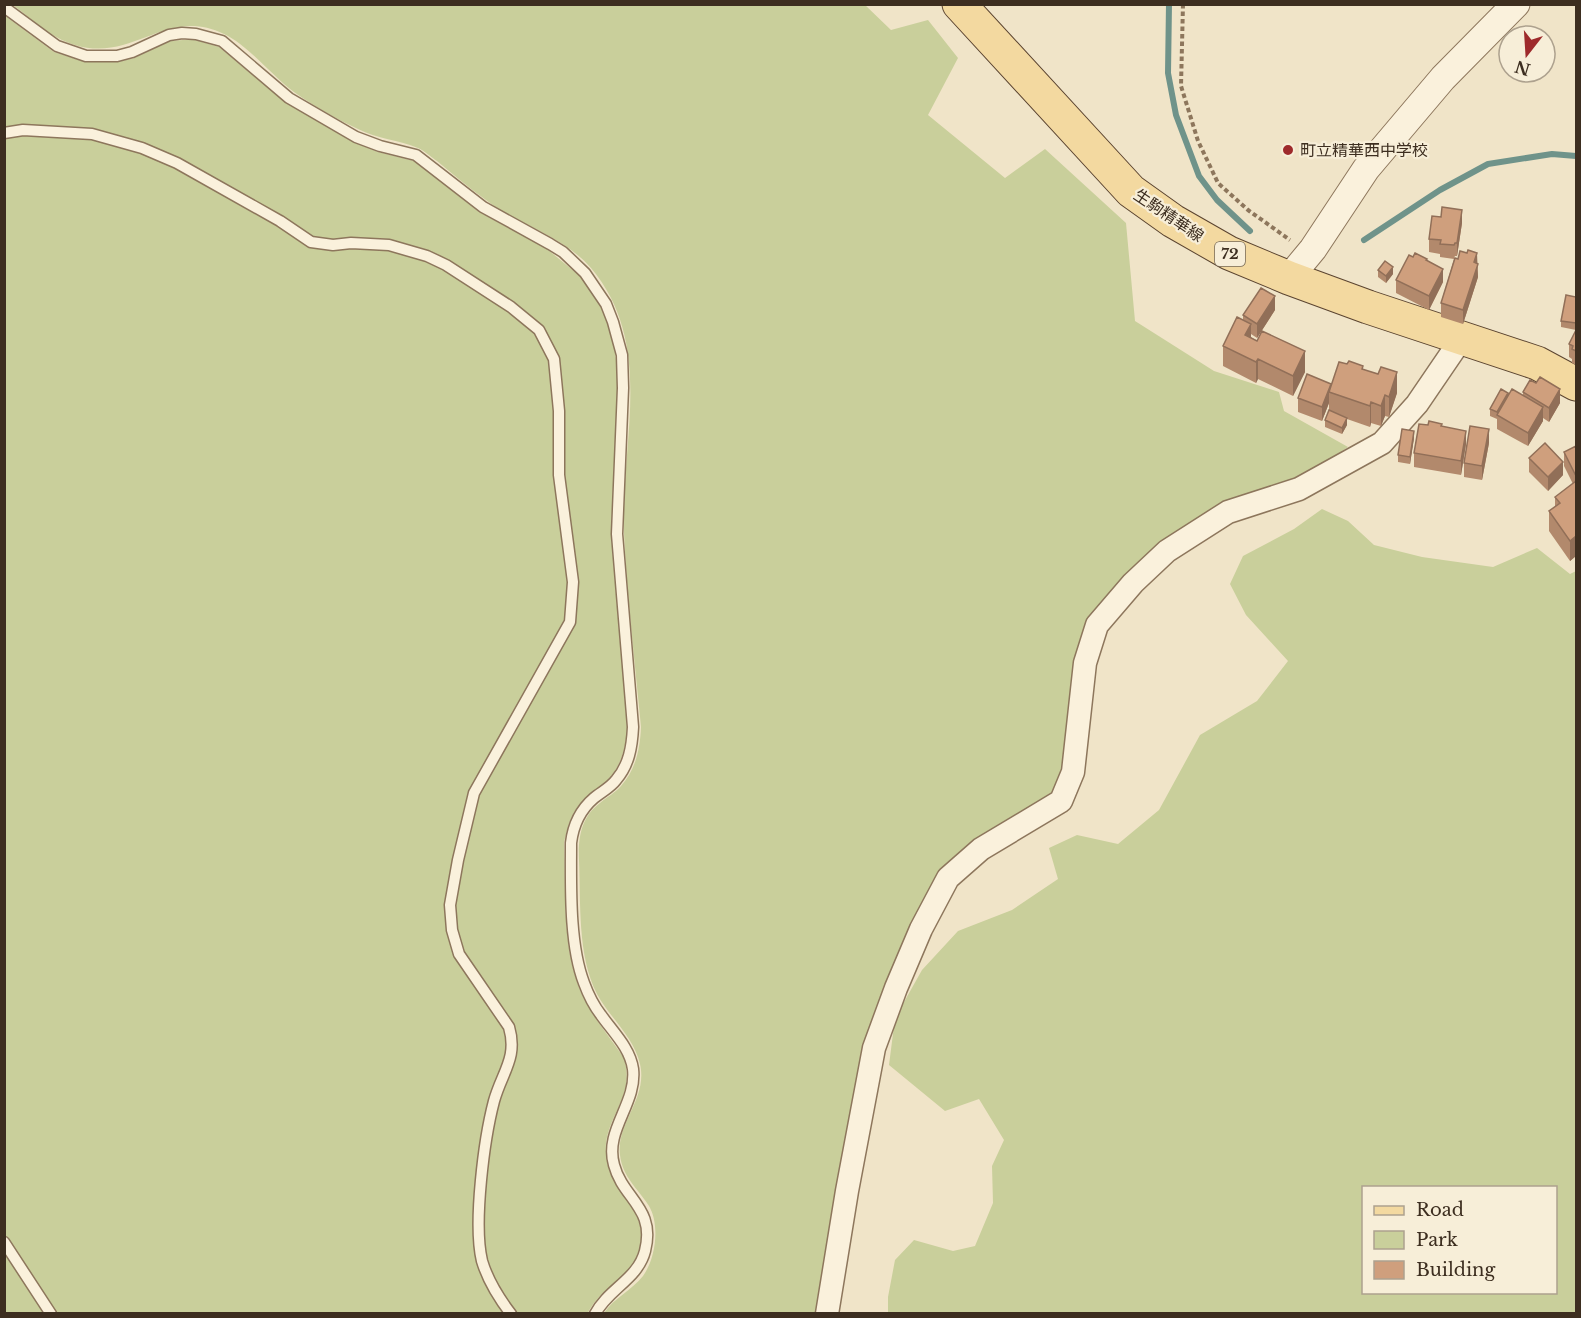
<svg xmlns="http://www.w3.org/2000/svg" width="1581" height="1318" viewBox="0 0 1581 1318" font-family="'Libre Baskerville','Noto Sans JP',serif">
  <rect width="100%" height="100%" fill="#f0e4c8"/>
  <path fill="#c9cf9b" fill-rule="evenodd" d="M864,4L891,30L928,20L958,58L928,115L1005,178L1045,149L1126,223L1135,321L1214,371L1279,392L1284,411L1348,447L1296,482L1225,505L1090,621L1066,771L1055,796L976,842L915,926L820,1313H604C614,1298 632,1290 643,1276C656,1258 660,1225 649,1206C638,1189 622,1176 620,1155C616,1123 648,1099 640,1064C634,1037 610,1018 597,994C577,954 581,904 579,860C578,838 581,817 600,803C607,797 615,793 621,786C636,769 640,749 641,727C635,662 627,598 624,533C620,443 656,345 591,268C562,235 520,226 486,200C469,188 453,174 437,161C431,157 425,151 418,148C399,140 377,139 358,129C336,119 314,106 294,92C272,76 248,45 224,34C166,6 134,63 75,45C51,38 32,19 13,5Z
    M4,15L54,52L85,62H118L134,58L170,41L183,40H195L219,47L286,103L353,142L378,152L414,161L479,212L547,249L581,277L601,307L608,324L613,340L618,372L611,534L627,727C626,750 620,771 601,786C594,791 586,796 580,804C570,815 567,829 564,843C566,894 561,954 585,1001C596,1021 611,1039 624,1058C636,1099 603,1117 606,1154C608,1193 651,1207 639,1250C632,1278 600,1287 588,1313H5Z
    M1322,509L1348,521L1374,545L1422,557L1493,567L1537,548L1570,574L1576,571V1313L888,1314V1297L895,1260L914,1240L953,1251L975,1246L993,1203L992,1166L1004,1140L979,1099L945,1111L889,1065L895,1018L922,970L958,931L1012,910L1058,879L1049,848L1077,835L1118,844L1159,810L1200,735L1257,701L1288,661L1246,615L1230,584L1243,556L1294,529ZM1364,1188H1556V1292H1364Z"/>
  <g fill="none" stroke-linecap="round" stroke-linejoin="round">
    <path stroke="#6f938a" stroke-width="6" d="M1169,4L1168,73L1176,115L1199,176L1217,200L1250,231
      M1364,240L1440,190L1488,164L1552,154L1576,156"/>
    <g stroke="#8d765c" stroke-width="13">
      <path id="service" d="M4,7L57,46L86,56H117L132,52L169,35L182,33L196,34L222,41L289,98L356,137L380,146L416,155L483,207L550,244L563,252L585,273L606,304L613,322L622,355L623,388L617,534L633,727C632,747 629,765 616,780C610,788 601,792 594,798C580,810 573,826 571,843C571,885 569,944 584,983C588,994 594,1006 601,1015C613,1032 630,1048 633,1069C637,1104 604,1130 614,1165C623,1199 656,1208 645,1251C638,1279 608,1289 595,1314
        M4,133L23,130L92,134L142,148L177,163L280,221L311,242L333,245L351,243L389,245L427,256L446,265L511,307L539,330L554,359L559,411V475L573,582L570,622L474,793L458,860L450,905L452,930L459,954L509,1027C518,1058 502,1072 494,1101C484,1139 473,1224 482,1261C488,1281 498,1297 511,1314
        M4,1242L51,1314"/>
    </g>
    <g stroke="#8d765c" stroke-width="25">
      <path id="minor" d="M827,1314L847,1191L874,1048L896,988L921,929L948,878L981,849L1061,801L1073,772L1085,663L1097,625L1133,583L1167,551L1228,512L1299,489L1382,443L1417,404L1462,338"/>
    </g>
    <g stroke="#8d765c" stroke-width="29">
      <path id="tertiary" d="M1289,278L1313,249L1366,169L1443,78L1516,4"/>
    </g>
    <g stroke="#5b4430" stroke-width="35">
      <path id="primary" d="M959,4L1131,191L1173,221L1229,253L1289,278L1368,307L1537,363L1576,384"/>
    </g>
    <path stroke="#8d765c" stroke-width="4" stroke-dasharray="4.5 3" stroke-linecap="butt" d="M1183,4L1181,86L1198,141L1218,183L1248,210L1290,240"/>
    <use href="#service" stroke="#faf1dc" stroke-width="10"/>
    <use href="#minor" stroke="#faf1dc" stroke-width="22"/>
    <use href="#tertiary" stroke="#faf1dc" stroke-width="27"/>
    <use href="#primary" stroke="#f3d9a0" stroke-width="33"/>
  </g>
  <path fill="#b2896c" d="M1462,223L1457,256H1455L1454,258L1477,263L1478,277L1463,324L1441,317V303L1454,259L1440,257V254L1429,252V239Z
    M1413,257L1427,261L1443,282L1429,310L1396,293V280Z
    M1378,270L1393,274L1386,283L1378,277Z
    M1576,297V365L1572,363V359L1569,357V344L1576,330L1561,327V321Z
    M1275,310L1257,338L1251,334V337L1305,372L1293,396L1258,379L1256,383L1223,366V346L1243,321V315Z
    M1363,369L1397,393L1389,417L1385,416L1381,426L1371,423L1370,427L1347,419V425L1342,434L1325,427V420L1329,412V403L1322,421L1298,412V398L1331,385Z
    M1523,392L1560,403L1549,422L1543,418V421L1528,446L1497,429V419L1490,416V409L1508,396L1523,395Z
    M1442,426L1466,444L1461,475L1414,467V453Z
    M1414,438L1410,464L1398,462V455Z
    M1489,443L1482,480L1464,477V463Z
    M1576,446V556L1570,561L1549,531V511L1555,507V497L1573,484L1564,466V452Z
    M1529,458L1563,475L1548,491L1529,472Z"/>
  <path fill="#916f58" d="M1462,210V223L1457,256V243Z
    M1477,253L1478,277L1463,324V310L1474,262Z
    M1393,267V274L1386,283V276Z
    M1443,269V282L1429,310V296Z
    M1275,296V310L1257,338V324Z
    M1251,324V345L1245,335Z
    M1305,351V372L1293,396V376Z
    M1258,359V379L1256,383V362Z
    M1397,372V393L1389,417V397Z
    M1331,384L1329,392V403L1322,421V407Z
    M1560,389V403L1549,422V408Z
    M1508,393V400L1497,415V412Z
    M1385,395V416L1381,426V406Z
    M1371,402V423L1370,427V406Z
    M1543,407V421L1528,446V433Z
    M1347,418V425L1342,434V428Z
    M1489,429V443L1482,480V466Z
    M1414,431V438L1410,464V457Z
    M1466,431V444L1461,475V461Z
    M1563,462V475L1548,491V477Z
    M1576,473V487L1575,488V474Z
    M1576,536V556L1570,561V541Z"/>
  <path fill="#cf9f7d" stroke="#916f58" stroke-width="1.5" d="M1442,207L1462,210L1457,243H1455L1454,245L1440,244L1441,240L1429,239L1432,216L1441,217Z
    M1468,250L1477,253L1474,262L1478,264L1463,310L1441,303L1455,258L1458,259L1460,251L1467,253Z
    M1415,253L1427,259L1426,260L1443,269L1429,296L1396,280L1409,255L1413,257Z
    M1385,261L1393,267L1386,276L1378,270Z
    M1261,288L1275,296L1257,324L1243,315Z
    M1566,295L1576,297V323L1561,321Z
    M1237,317L1251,324L1245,335L1257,341L1262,331L1305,351L1293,376L1258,359L1256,362L1223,346Z
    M1576,330V351L1572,349L1573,346L1569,344Z
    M1349,361L1363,366L1362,369L1378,374L1381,367L1397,372L1389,397L1385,395L1381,406L1371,402L1370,406L1329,392L1339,362L1347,364Z
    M1307,374L1331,384L1322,407L1298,398Z
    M1540,377L1560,389L1549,408L1523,392L1530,380L1536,383Z
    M1501,389L1508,393L1497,412L1490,409Z
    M1512,389L1543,407L1528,433L1497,415Z
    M1329,410L1347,418L1342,428L1325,420Z
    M1429,421L1442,424L1441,426L1466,431L1461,461L1414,453L1419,424L1428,425Z
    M1470,426L1489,429L1482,466L1464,463Z
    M1402,429L1414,431L1410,457L1398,455Z
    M1545,443L1563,462L1548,477L1529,458Z
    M1576,446V473L1575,474L1564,452Z
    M1576,481V536L1570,541L1549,511L1560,503L1555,497Z"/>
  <circle fill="#9e2a2b" stroke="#f7eed8" stroke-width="2" cx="1288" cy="150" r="6"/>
  <g text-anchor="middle" stroke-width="4.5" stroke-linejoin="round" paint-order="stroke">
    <rect fill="#f7eed8" stroke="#756857" stroke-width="1.5" x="1215" y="242" width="30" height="24" rx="4.5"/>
    <g font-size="15" font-weight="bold" fill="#3d2e20">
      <text x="1230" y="259">72</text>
    </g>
    <g font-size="16" fill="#3d2e20" stroke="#f7eed8" text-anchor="start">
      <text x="1300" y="156">町立精華西中学校</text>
    </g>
    <g font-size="16" fill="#3d2e20" stroke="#f7eed8">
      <text transform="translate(1169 215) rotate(34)" y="6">生駒精華線</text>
    </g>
  </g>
  <rect width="1581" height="1318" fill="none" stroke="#3d2e20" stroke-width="12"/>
  <rect x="1362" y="1186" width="195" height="108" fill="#f7eed8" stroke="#ada18e" stroke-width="1.5"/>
  <rect x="1374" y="1206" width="30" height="9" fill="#f3d9a0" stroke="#ada18e" stroke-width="1.5"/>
  <text x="1416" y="1216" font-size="18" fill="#3d2e20">Road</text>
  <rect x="1374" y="1231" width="30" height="18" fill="#c9cf9b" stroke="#ada18e" stroke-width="1.5"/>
  <text x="1416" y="1246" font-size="18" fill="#3d2e20">Park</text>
  <rect x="1374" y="1261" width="30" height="18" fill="#cf9f7d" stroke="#ada18e" stroke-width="1.5"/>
  <text x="1416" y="1276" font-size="18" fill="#3d2e20">Building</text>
  <g transform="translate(1527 54) rotate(197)"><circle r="28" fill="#f7eed8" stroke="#ada18e" stroke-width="1.5"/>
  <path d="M0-4.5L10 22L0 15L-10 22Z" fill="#9e2a2b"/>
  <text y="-9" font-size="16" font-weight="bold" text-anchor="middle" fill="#3d2e20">N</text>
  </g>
</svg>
